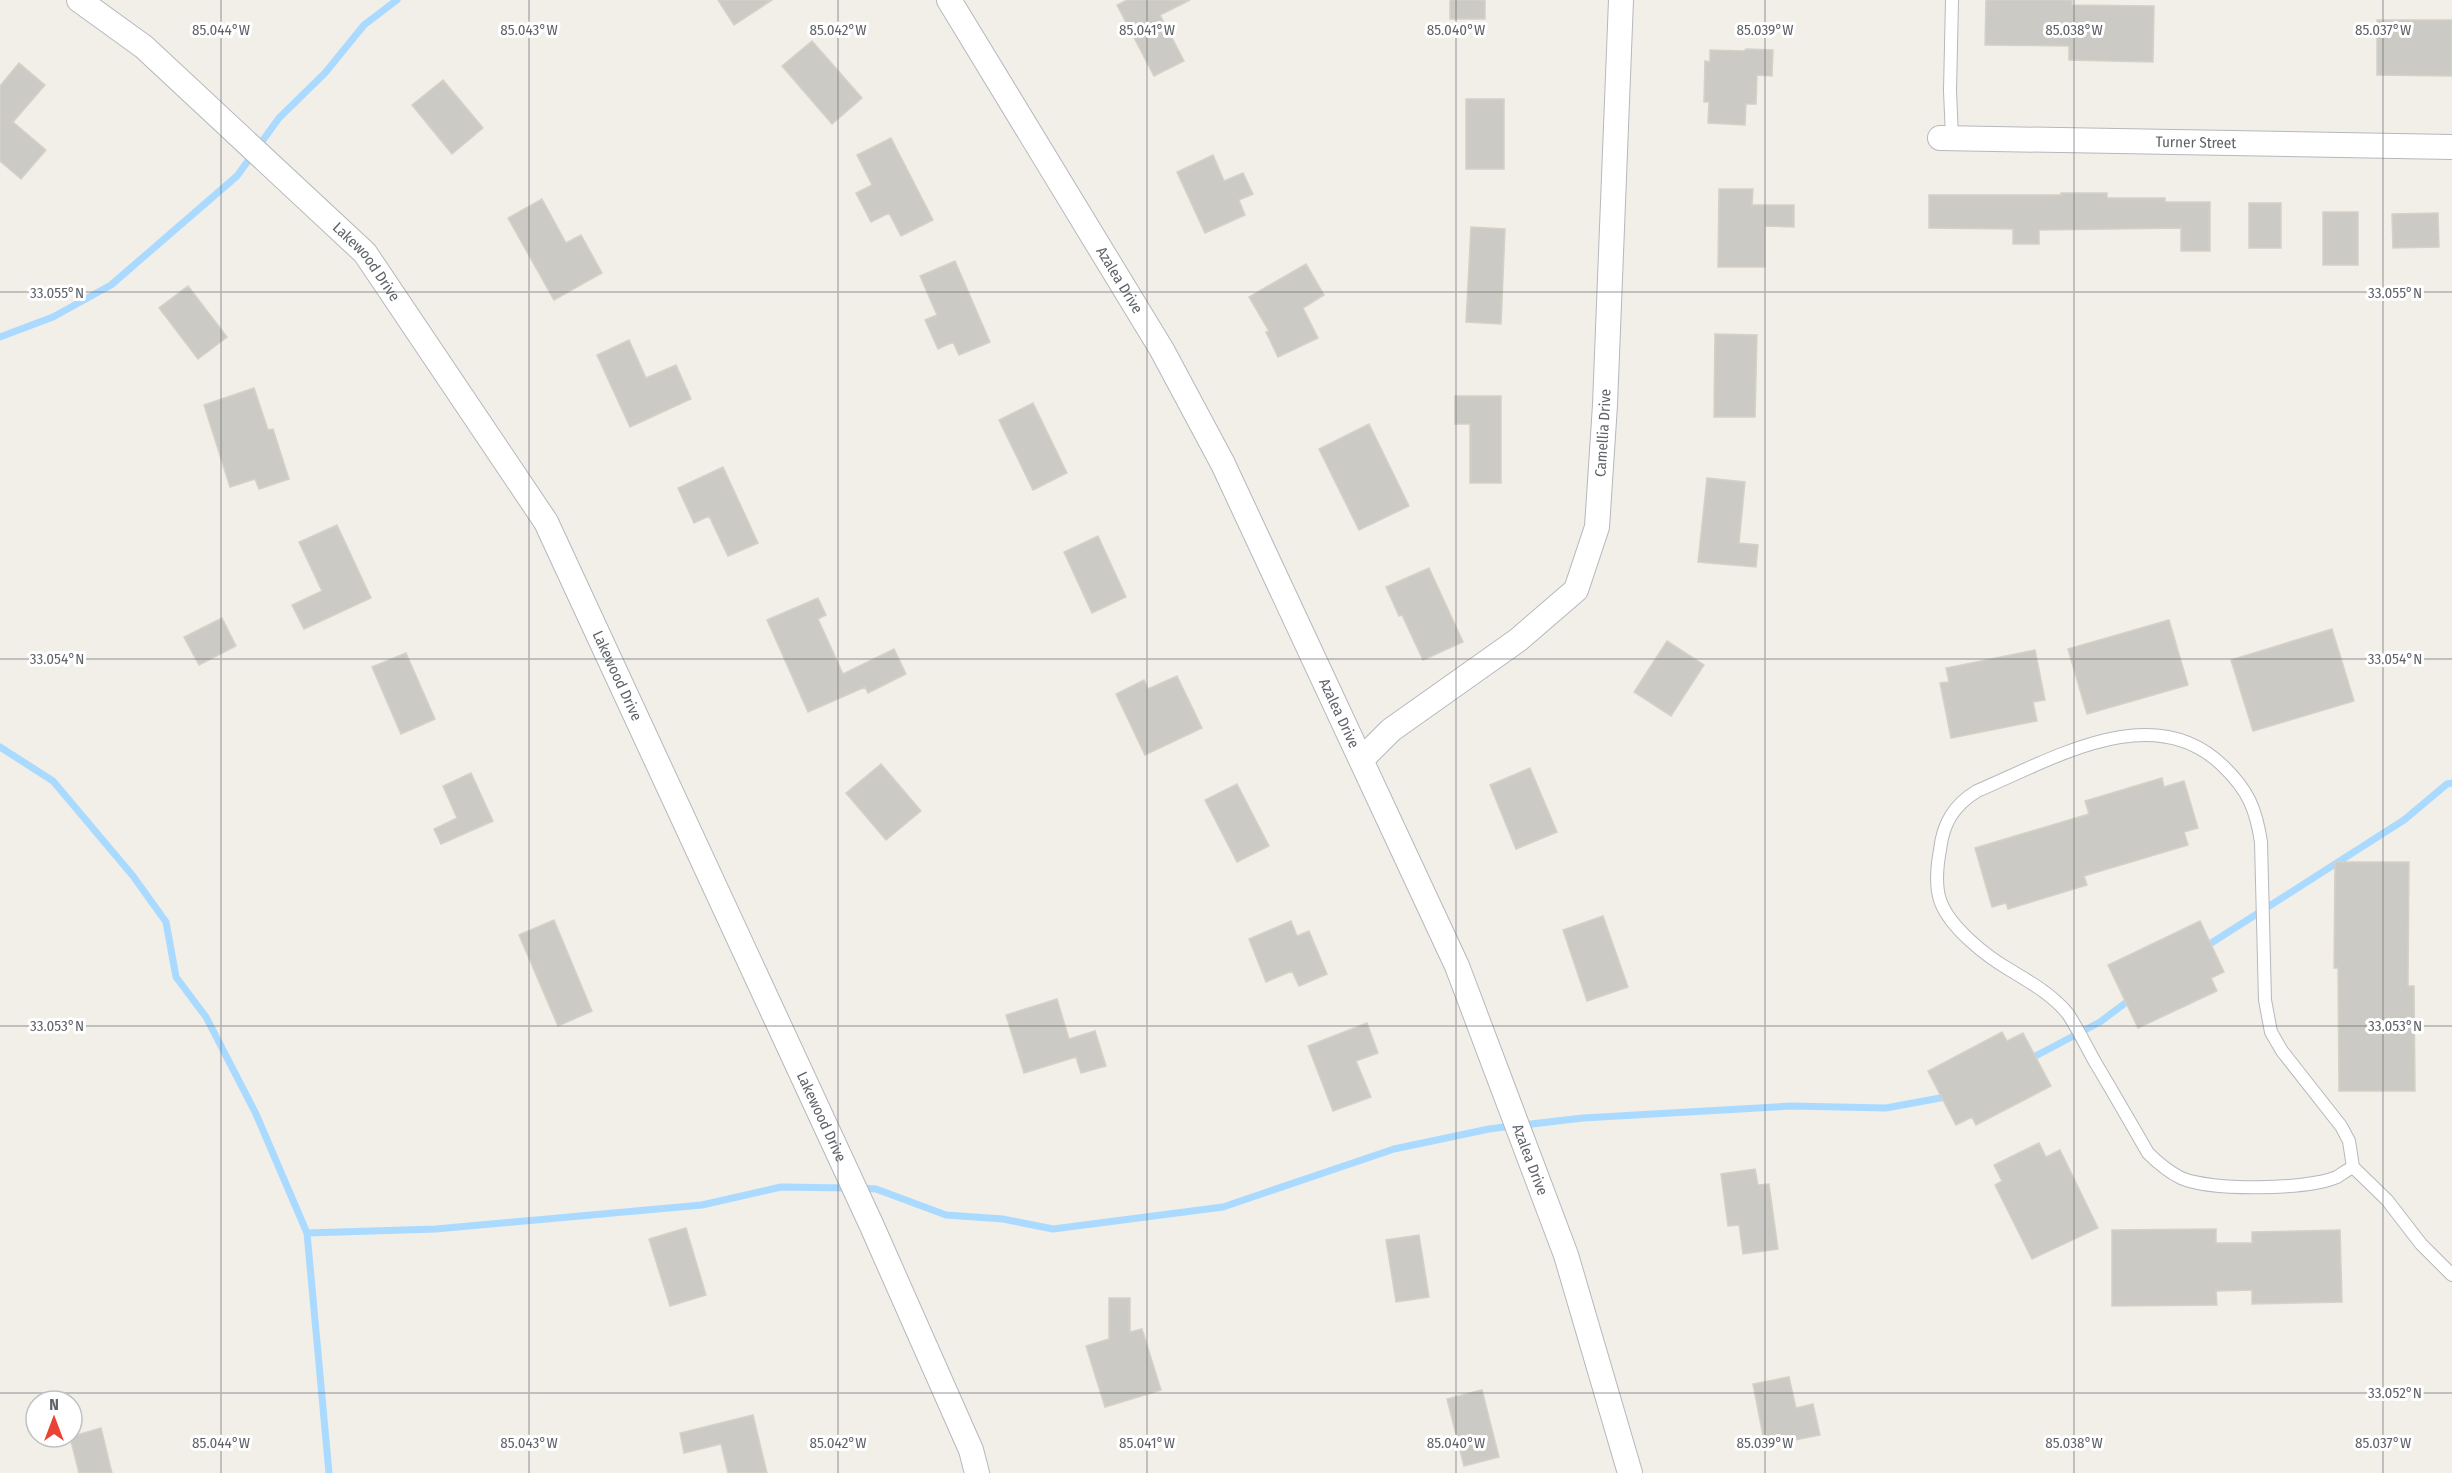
<svg xmlns="http://www.w3.org/2000/svg" width="2452" height="1473" viewBox="0 0 2452 1473" font-family="'Fira Sans Condensed',sans-serif">
  <rect width="100%" height="100%" fill="#f1efe8"/>
  <g fill="none" stroke-linecap="round" stroke-linejoin="round">
    <path stroke="#aadaff" stroke-width="7" d="M0,337L53,317L111,285L237,176L279,118L325,73L364,25L397,0
      M0,747L53,781L133,876L166,922L176,977L206,1017L256,1114L307,1233L329,1473
      M2205,947L2404,820L2447,784L2452,783
      M2028,1060L2100,1022L2132,998
      M1523,1125L1583,1118L1791,1106L1886,1108L1951,1096
      M861,1188L876,1189L946,1215L1003,1219L1053,1229L1223,1207L1394,1149L1489,1129L1512,1126
      M307,1233L436,1229L702,1205L781,1187L850,1188"/>
  </g>
  <path fill="#cccac5" stroke="#d6d1c6" stroke-width="1.5" d="M718,0H772L734,25Z
    M1127,0H1190L1160,15L1184,61L1154,76L1117,5Z
    M1450,0H1485V19H1450Z
    M1986,0H2072V5L2154,6L2153,62L2069,60V46L1985,45Z
    M2377,20H2452V76L2377,75Z
    M812,41L862,98L832,124L782,66Z
    M1746,49L1773,50L1772,76L1757,75L1756,104H1746L1745,125L1708,123L1709,102H1704L1705,61L1710,62V50L1744,51Z
    M19,63L45,85L13,122L46,150L21,179L0,161V86Z
    M443,80L483,128L452,154L412,105Z
    M1466,99H1504V169H1466Z
    M891,138L933,220L901,236L889,213L871,222L856,193L872,185L857,155Z
    M1213,155L1224,181L1243,173L1253,194L1239,200L1245,215L1205,233L1177,172Z
    M1719,189H1753L1752,205H1794V227L1765,226V267H1718Z
    M2061,193H2107V198H2165V202H2210V251H2181V228L2039,230V244H2013V229L1929,228V195H2061Z
    M542,199L566,243L581,235L602,273L554,300L508,218Z
    M2249,203H2281V248H2249Z
    M2323,212H2358V265H2323Z
    M2438,213L2439,247L2393,248L2392,214Z
    M1471,227L1505,229L1501,324L1466,322Z
    M955,261L990,342L959,355L953,342L938,349L925,320L937,315L920,276Z
    M1306,264L1324,295L1303,308L1318,338L1278,357L1266,332L1269,331L1249,297Z
    M188,286L227,337L198,359L159,308Z
    M1715,334L1757,335L1755,417H1714Z
    M629,340L646,378L676,365L691,399L630,427L597,355Z
    M254,388L268,430L273,429L289,479L259,489L255,479L230,487L204,405Z
    M1455,396H1501V483H1470V424H1455Z
    M1033,403L1067,473L1033,490L999,420Z
    M1369,424L1409,506L1359,530L1319,449Z
    M723,467L758,543L728,556L709,516L694,523L678,488Z
    M1707,478L1745,482L1739,543L1758,545L1756,567L1698,562Z
    M337,525L371,598L304,629L292,605L322,591L299,542Z
    M1098,536L1126,597L1092,613L1064,552Z
    M1429,568L1463,642L1423,660L1402,615L1399,616L1386,587Z
    M818,598L826,615L818,619L843,674L894,649L906,674L868,693L865,687L808,712L767,620Z
    M222,618L236,646L199,665L184,637Z
    M2169,620L2188,685L2087,714L2068,649Z
    M2332,629L2354,701L2253,731L2231,660Z
    M1667,641L1704,665L1671,716L1634,692Z
    M2035,650L2045,700L2033,702L2037,721L1951,738L1940,683L1949,682L1946,668Z
    M406,653L435,719L401,734L372,667Z
    M1177,676L1202,728L1145,755L1116,694L1144,680L1148,689Z
    M881,764L921,811L886,840L846,793Z
    M1530,768L1557,832L1516,849L1490,785Z
    M471,773L493,821L441,844L434,829L457,818L443,786Z
    M2162,778L2164,787L2184,781L2198,828L2184,832L2188,845L2084,876L2087,885L2008,909L2006,903L1992,907L1975,848L2089,814L2085,801Z
    M1237,784L1269,846L1237,862L1205,800Z
    M2335,862H2409L2408,986H2414L2415,1091H2339L2338,968H2334Z
    M1603,916L1628,987L1587,1001L1563,930Z
    M554,920L592,1011L558,1026L519,935Z
    M1291,921L1297,936L1309,931L1327,974L1299,986L1292,971L1266,982L1249,939Z
    M2200,921L2224,972L2211,978L2217,991L2138,1028L2108,965Z
    M1057,999L1069,1039L1095,1031L1106,1066L1081,1073L1076,1057L1024,1073L1006,1015Z
    M1367,1023L1378,1053L1356,1061L1371,1097L1333,1111L1308,1046Z
    M2002,1032L2007,1041L2023,1033L2051,1086L1976,1125L1972,1117L1956,1125L1928,1071Z
    M2039,1143L2046,1157L2060,1150L2098,1228L2032,1259L1995,1185L2002,1181L1994,1165Z
    M1755,1169L1758,1185L1769,1184L1778,1249L1743,1254L1739,1225L1728,1226L1721,1174Z
    M686,1228L706,1295L670,1306L649,1239Z
    M2216,1229V1243H2252V1232L2340,1230L2342,1302L2252,1304V1290L2216,1291L2217,1305L2112,1306V1230Z
    M1419,1235L1429,1297L1396,1302L1386,1240Z
    M1109,1298H1130V1332L1142,1329L1161,1390L1105,1407L1086,1346L1109,1339Z
    M1789,1377L1796,1408L1813,1404L1820,1435L1765,1446L1753,1384Z
    M1482,1390L1499,1457L1464,1466L1447,1399Z
    M753,1415L767,1473H728L721,1444L684,1453L680,1433Z
    M101,1428L112,1473H79L70,1437Z"/>
  <g fill="none" stroke-linecap="round" stroke-linejoin="round">
    <g stroke="#b5b8bc" stroke-width="14">
      <path id="lane" d="M1952,137L1950,91L1952,0
        M2353,1167C2347,1170 2342,1174 2337,1177C2306,1190 2211,1191 2181,1178C2167,1171 2158,1163 2148,1153C2130,1122 2113,1092 2095,1062C2086,1046 2078,1029 2068,1014C2053,995 2030,982 2010,970C1986,956 1949,927 1940,900C1935,884 1937,866 1940,850C1943,823 1954,805 1977,791C2051,760 2153,697 2223,766C2248,790 2256,809 2261,842L2265,1000L2271,1032L2282,1051L2341,1126L2349,1141L2353,1167L2387,1200L2421,1244L2452,1275"/>
    </g>
    <g stroke="#b5b8bc" stroke-width="26">
      <g id="street">
        <path id="s1" d="M79,0L144,47L365,253L546,522L871,1224L971,1450L977,1473"/>
        <path id="s2" d="M949,0L1162,350L1223,464L1457,966L1566,1255L1630,1473"/>
        <path id="s3" d="M1940,138L2452,147"/>
        <path id="s4" d="M1362,759L1391,730L1518,640L1576,590L1597,527L1605,405L1621,0"/>
      </g>
    </g>
    <use href="#lane" stroke="#fff" stroke-width="12"/>
    <use href="#street" stroke="#fff" stroke-width="24"/>
  </g>
  <path fill="none" stroke="#5f6368" stroke-width="1.5" stroke-opacity="0.45" d="M221,0V1473M529,0V1473M838,0V1473M1147,0V1473M1456,0V1473M1765,0V1473M2074,0V1473M2383,0V1473M0,292H2452M0,659H2452M0,1026H2452M0,1393H2452"/>
  <g text-anchor="middle" stroke-width="6" stroke-linejoin="round" paint-order="stroke">
    <g font-size="15" fill="#5f6368" stroke="#fff">
      <text dy="5" stroke="none"><textPath href="#s3" startOffset="256">Turner Street</textPath></text>
      <text dy="5" stroke="none"><textPath href="#s1" startOffset="390">Lakewood Drive</textPath></text>
      <text dy="5" stroke="none"><textPath href="#s2" startOffset="328">Azalea Drive</textPath></text>
      <text dy="5" stroke="none"><textPath href="#s4" startOffset="434">Camellia Drive</textPath></text>
      <text dy="5" stroke="none"><textPath href="#s1" startOffset="876">Lakewood Drive</textPath></text>
      <text dy="5" stroke="none"><textPath href="#s2" startOffset="814">Azalea Drive</textPath></text>
      <text dy="5" stroke="none"><textPath href="#s1" startOffset="1362">Lakewood Drive</textPath></text>
      <text dy="5" stroke="none"><textPath href="#s2" startOffset="1300">Azalea Drive</textPath></text>
    </g>
  </g>
  <g font-size="15" text-anchor="middle" fill="#5f6368" stroke="#fff" stroke-width="6" stroke-linejoin="round" paint-order="stroke">
    <text x="221" y="35">85.044°W</text>
    <text x="529" y="35">85.043°W</text>
    <text x="838" y="35">85.042°W</text>
    <text x="1147" y="35">85.041°W</text>
    <text x="1456" y="35">85.040°W</text>
    <text x="1765" y="35">85.039°W</text>
    <text x="2074" y="35">85.038°W</text>
    <text x="2383" y="35">85.037°W</text>
    <text x="57" y="298">33.055°N</text>
    <text x="2395" y="298">33.055°N</text>
    <text x="57" y="664">33.054°N</text>
    <text x="2395" y="664">33.054°N</text>
    <text x="57" y="1031">33.053°N</text>
    <text x="2395" y="1031">33.053°N</text>
    <text x="2395" y="1398">33.052°N</text>
    <text x="221" y="1448">85.044°W</text>
    <text x="529" y="1448">85.043°W</text>
    <text x="838" y="1448">85.042°W</text>
    <text x="1147" y="1448">85.041°W</text>
    <text x="1456" y="1448">85.040°W</text>
    <text x="1765" y="1448">85.039°W</text>
    <text x="2074" y="1448">85.038°W</text>
    <text x="2383" y="1448">85.037°W</text>
  </g>
  <g transform="translate(54 1419)"><circle r="28" fill="#ffffff" stroke="#bfc1c3" stroke-width="1.5"/>
  <path d="M0-4.5L10 22L0 15L-10 22Z" fill="#ea4335"/>
  <text y="-9" font-size="16" font-weight="bold" text-anchor="middle" fill="#5f6368">N</text>
  </g>
</svg>
